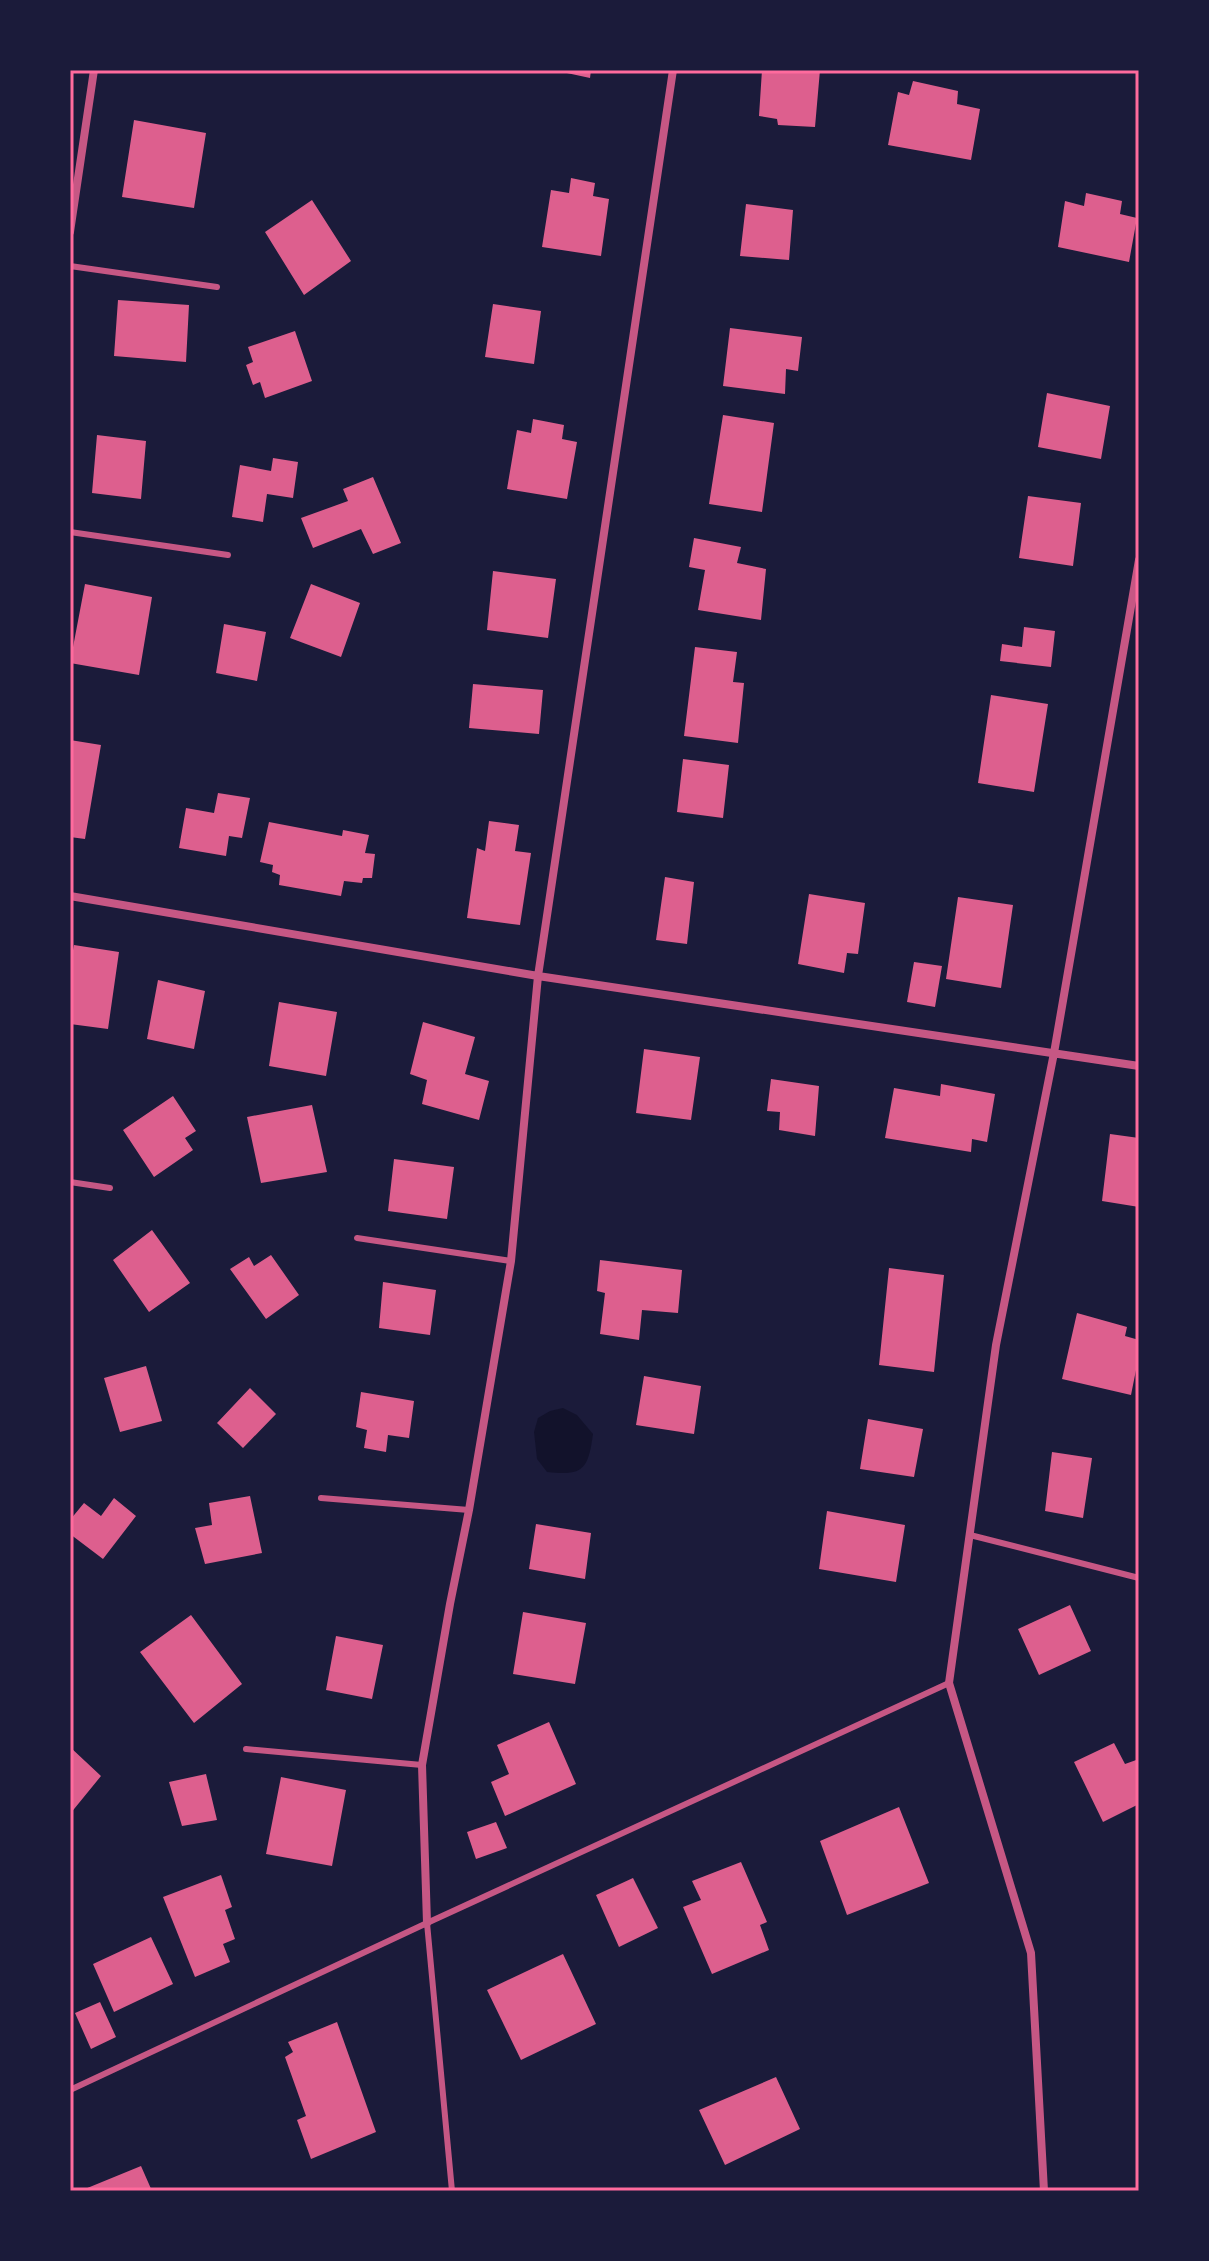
<svg xmlns="http://www.w3.org/2000/svg" width="1209" height="2261" viewBox="0 0 1209 2261" font-family="Raleway,sans-serif">
  <rect width="100%" height="100%" fill="#1b1b3a"/>
  <path fill="#12122b" d="M563,1408L577,1415L593,1434C588,1470 583,1476 547,1472L537,1459L534,1432L538,1418L550,1411Z"/>
  <path fill="#dd5f8e" d="M553,70H591L590,78Z
    M762,70H820L815,127L778,125L777,119L759,116Z
    M913,81L958,91L957,104L980,109L971,160L888,145L898,92L909,95Z
    M134,120L206,133L194,208L122,197Z
    M571,178L595,183L593,196L609,199L601,256L542,247L551,190L569,193Z
    M1086,193L1122,201L1120,214L1137,218L1129,262L1058,247L1065,201L1084,206Z
    M312,200L351,261L304,295L265,232Z
    M746,204L793,210L789,260L740,256Z
    M118,300L189,305L186,362L114,356Z
    M493,304L541,311L534,364L485,357Z
    M730,328L802,337L798,371L786,369L785,394L723,386Z
    M295,331L312,381L265,398L260,382L253,385L246,365L253,362L248,347Z
    M1047,393L1110,406L1101,459L1038,447Z
    M723,415L774,423L762,512L709,504Z
    M533,419L564,425L562,439L577,442L567,499L507,489L517,430L531,433Z
    M97,435L146,441L141,499L92,493Z
    M273,458L298,462L293,498L267,494L263,522L232,517L240,465L271,471Z
    M373,477L401,543L373,554L361,529L313,548L301,518L348,501L343,489Z
    M1028,496L1081,503L1073,566L1019,558Z
    M694,538L741,547L737,563L766,569L761,620L698,610L705,570L689,567Z
    M493,571L556,579L548,638L487,630Z
    M85,584L152,597L139,675L70,663Z
    M311,584L360,603L341,657L290,638Z
    M224,624L266,632L257,681L216,673Z
    M1024,627L1055,631L1051,667L1000,661L1002,644L1022,647Z
    M695,647L737,652L733,682L744,683L738,743L684,736Z
    M473,684L543,690L539,734L469,728Z
    M991,695L1048,704L1034,792L978,783Z
    M70,740L101,745L85,839L70,837Z
    M683,759L729,765L723,818L677,812Z
    M218,793L250,798L242,838L229,836L226,856L179,848L186,808L214,813Z
    M489,821L519,825L515,851L531,853L520,925L467,918L477,848L485,851Z
    M269,822L342,836L343,830L369,835L365,853L375,854L372,878H363L362,883L344,881L341,896L279,885L280,875L272,872L273,865L260,862Z
    M665,877L694,882L687,944L656,940Z
    M809,894L865,903L858,954L847,953L844,973L798,964Z
    M958,897L1013,905L1001,988L946,979Z
    M74,945L119,952L108,1029L70,1024V966Z
    M914,962L942,966L935,1007L907,1002Z
    M158,980L205,991L194,1049L147,1039Z
    M279,1002L337,1012L326,1076L269,1066Z
    M423,1022L475,1037L465,1074L489,1081L479,1120L422,1104L427,1080L410,1074Z
    M644,1049L700,1057L691,1120L636,1113Z
    M771,1079L819,1086L815,1136L779,1130L780,1112L767,1111Z
    M941,1084L995,1094L987,1142L972,1139L971,1152L885,1138L894,1088L940,1096Z
    M173,1096L196,1131L185,1138L193,1150L154,1177L123,1130Z
    M312,1105L327,1172L261,1183L247,1117Z
    M1110,1134L1139,1138V1207L1102,1201Z
    M394,1159L454,1167L447,1219L388,1211Z
    M152,1230L190,1283L149,1312L113,1260Z
    M271,1255L299,1295L266,1319L230,1269L249,1257L254,1266Z
    M600,1260L682,1270L678,1313L642,1310L639,1340L600,1334L605,1293L597,1291Z
    M889,1268L944,1275L934,1372L879,1365Z
    M383,1282L436,1290L430,1335L379,1328Z
    M1077,1313L1127,1327L1125,1336L1139,1340V1355L1131,1395L1062,1379Z
    M146,1366L162,1421L120,1432L104,1378Z
    M644,1376L701,1386L694,1434L636,1425Z
    M250,1388L276,1414L243,1448L217,1423Z
    M361,1392L414,1401L409,1438L388,1435L386,1452L364,1448L367,1430L356,1427Z
    M868,1419L923,1429L914,1477L860,1469Z
    M1052,1452L1092,1458L1083,1518L1045,1511Z
    M250,1496L262,1553L205,1564L195,1528L212,1525L209,1503Z
    M114,1498L136,1516L103,1559L70,1534V1520L84,1503L101,1516Z
    M827,1511L905,1525L896,1582L819,1569Z
    M536,1524L591,1533L585,1579L529,1569Z
    M1070,1605L1091,1651L1039,1675L1018,1629Z
    M523,1612L586,1623L575,1684L513,1674Z
    M191,1615L242,1684L194,1723L140,1652Z
    M336,1636L383,1645L372,1699L326,1690Z
    M549,1722L576,1784L505,1816L491,1782L509,1774L497,1745Z
    M1114,1743L1125,1764L1139,1759V1804L1103,1822L1074,1762Z
    M70,1747L101,1776L70,1814Z
    M206,1774L217,1820L182,1826L169,1782Z
    M281,1777L346,1790L332,1866L266,1854Z
    M899,1807L929,1883L847,1915L820,1841Z
    M496,1822L507,1848L476,1859L467,1832Z
    M741,1862L767,1922L760,1925L769,1950L712,1974L683,1907L701,1900L692,1881Z
    M221,1875L232,1907L225,1910L235,1939L223,1944L230,1962L195,1977L163,1897Z
    M633,1878L658,1928L619,1947L596,1895Z
    M151,1937L173,1984L114,2012L93,1964Z
    M563,1954L596,2024L521,2060L487,1990Z
    M100,2002L116,2037L91,2049L75,2013Z
    M337,2022L376,2132L311,2159L297,2120L306,2116L285,2057L293,2052L288,2042Z
    M776,2077L800,2129L725,2165L699,2110Z
    M141,2166L152,2191H80Z"/>
  <g fill="none" stroke-linecap="round" stroke-linejoin="round">
    <path stroke="#c65784" stroke-width="6" d="M70,266L217,287
      M70,532L228,555
      M70,1182L110,1188
      M357,1238L511,1261
      M321,1498L469,1510
      M970,1535L1139,1578
      M246,1749L422,1765
      M427,1923L452,2191
      M70,2090L427,1923L949,1683"/>
    <path stroke="#c65784" stroke-width="8" d="M70,232L94,70
      M70,896L538,976L1139,1066
      M427,1923L422,1765L450,1604L469,1510L511,1261L538,976L673,70
      M1044,2191L1031,1953L949,1683L996,1345L1054,1053L1139,560"/>
  </g>
  <rect width="1209" height="2261" fill="none" stroke="#1b1b3a" stroke-width="144"/>
  <rect x="72" y="72" width="1065" height="2117" fill="none" stroke="#ff6b9d" stroke-width="3"/>
</svg>
